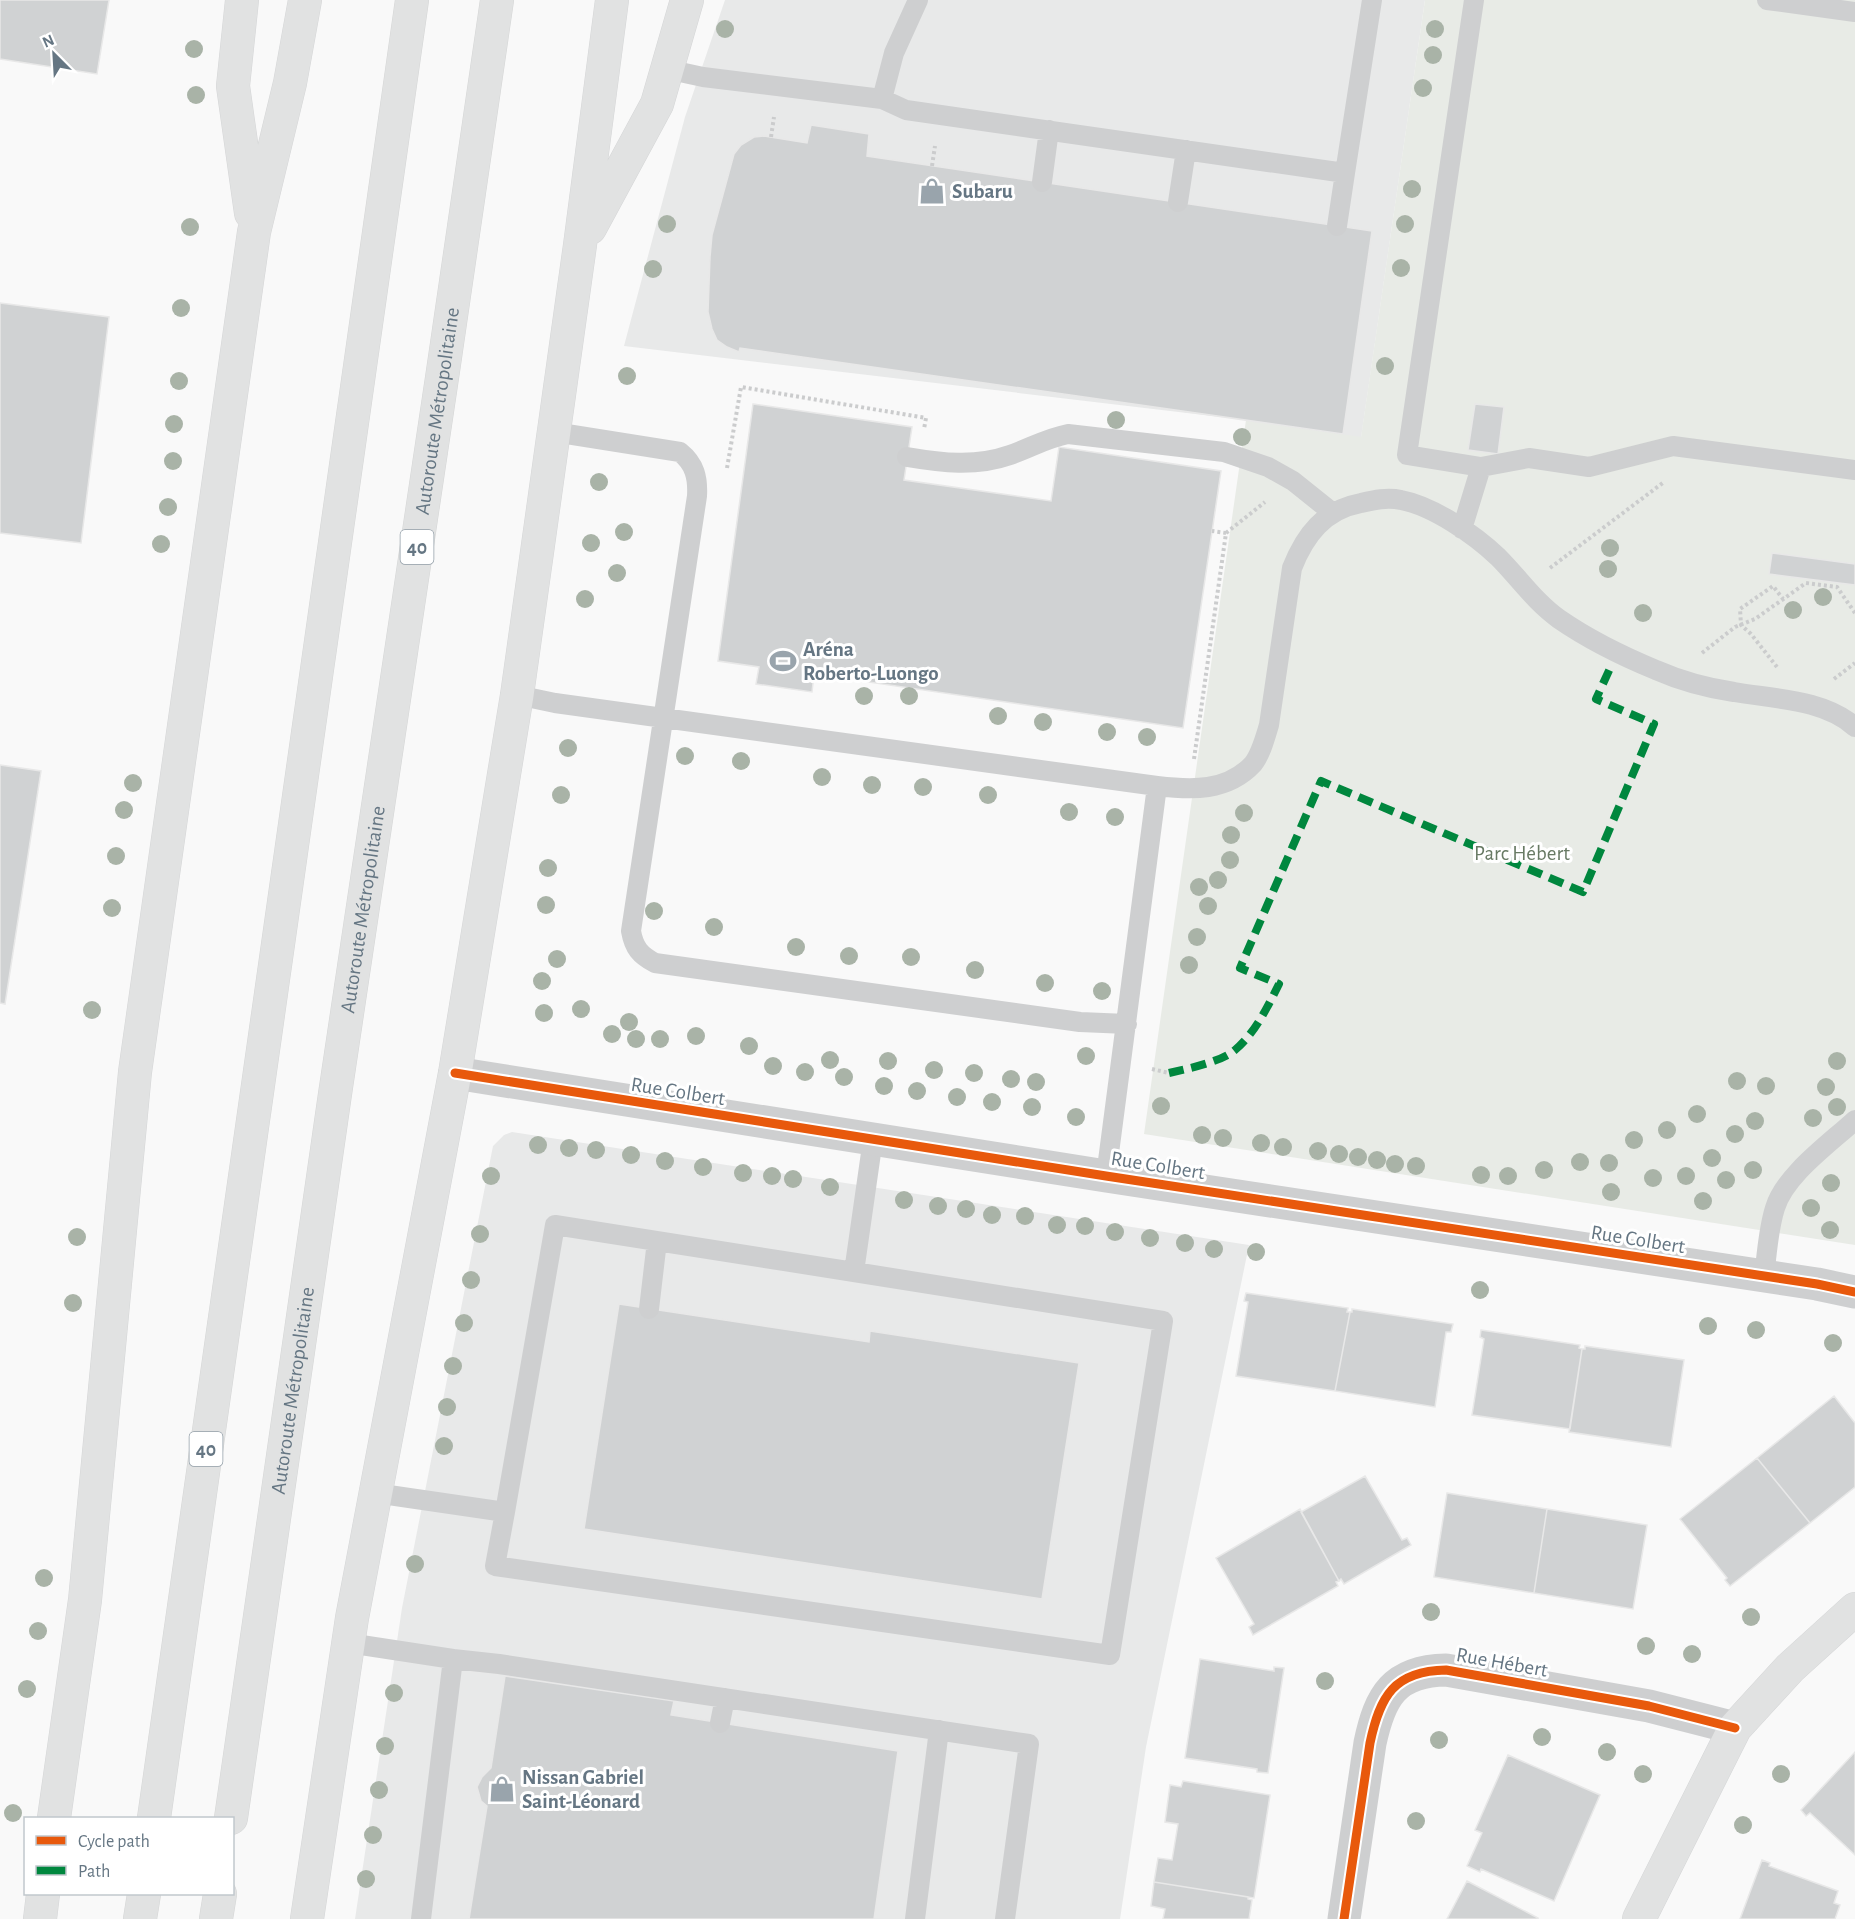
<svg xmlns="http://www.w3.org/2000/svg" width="1855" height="1919" viewBox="0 0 1855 1919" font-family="'Alegreya Sans',sans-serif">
  <rect width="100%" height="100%" fill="#f9f9f9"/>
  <path fill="#e8e9e9" d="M725,0H1425L1361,438L1246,420L624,346L685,117Z
    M512,1132L1249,1245L1146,1747L1120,1919H355L402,1608L493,1146L504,1135Z"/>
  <path fill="#e8ebe6" d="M1425,0H1855V1245L1144,1134L1246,420L1361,437Z"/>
  <path fill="#d0d2d3" stroke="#e8e8e8" stroke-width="1.5" d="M0,0H109L97,74L0,59Z
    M811,125L869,134L867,156L1372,231L1343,434L740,348L739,352L727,347L717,340L712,329L708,312L710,257L712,235L734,154L741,145L754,137L764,136L807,143Z
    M0,303L109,317L81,543L0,533Z
    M753,404L912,427L904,480L1051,501L1059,447L1221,471L1183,728L814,674L812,692L756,684L759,667L718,661Z
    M1475,404L1504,407L1498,454L1468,450Z
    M1772,553L1855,564V585L1769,574Z
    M0,765L41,771L5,1004L0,1003Z
    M1246,1293L1348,1308L1347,1312H1350L1335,1391L1236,1376L1248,1302L1244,1301Z
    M619,1304L869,1342L870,1331L1079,1363L1042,1599L584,1529Z
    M1352,1309L1453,1324L1451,1332H1446L1435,1407L1335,1391L1350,1312H1352Z
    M1481,1330L1580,1345L1579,1348L1582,1349L1570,1429L1472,1415L1484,1339L1480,1337Z
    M1585,1346L1684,1360L1671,1447L1569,1432L1582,1349H1585Z
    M1834,1396L1855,1423V1487L1810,1523L1757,1458Z
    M1757,1458L1810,1523L1730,1586L1725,1580L1727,1578L1680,1519Z
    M1365,1476L1402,1540L1407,1538L1411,1545L1344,1584L1341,1579L1339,1581L1301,1512Z
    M1447,1493L1547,1509L1534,1593L1434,1577Z
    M1300,1509L1339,1581L1336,1582L1338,1586L1253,1635L1249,1627L1254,1624L1216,1558Z
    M1547,1509L1647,1525L1633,1609L1534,1593Z
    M1200,1659L1274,1671V1667L1284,1668L1268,1773L1257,1772V1769L1185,1758Z
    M505,1676L674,1701L671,1715L898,1751L874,1919H469L487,1806L481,1801L477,1787L482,1777L491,1768Z
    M1855,1752V1855L1810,1813L1806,1816L1801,1810Z
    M1508,1755L1600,1795L1554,1901L1481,1869L1480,1872L1467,1866L1482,1833L1475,1830Z
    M1183,1781L1270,1795L1254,1898L1154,1882L1158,1858L1172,1860L1178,1824L1165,1822L1170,1785L1181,1787Z
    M1762,1860L1770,1863L1769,1866L1838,1891L1834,1903L1840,1905L1835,1919H1740Z
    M1467,1881L1538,1918V1919H1447Z
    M1154,1882L1248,1897V1899L1252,1900L1249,1919H1163L1165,1909L1151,1906Z"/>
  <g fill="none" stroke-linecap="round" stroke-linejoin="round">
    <g stroke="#d5d6d7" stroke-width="34">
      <path id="secondary" d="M242,0L233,86L251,213
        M590,228L657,104L687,0
        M54,1818L85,1600L135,1072L254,232L290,83L305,0
        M40,1919L43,1894
        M307,1919L352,1618L455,1073L517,695L580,245L612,0
        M1639,1919L1735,1728L1790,1668L1855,1609"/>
    </g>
    <g stroke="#d5d6d6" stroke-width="34">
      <g id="highway">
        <path d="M154,1818L412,0"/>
        <path id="s1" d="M231,1818L335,1094L443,371L497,0"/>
        <path d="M140,1919L144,1894"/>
        <path d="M216,1919L220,1894"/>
      </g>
    </g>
    <path stroke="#cbcccd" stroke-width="4" stroke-dasharray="3 3" stroke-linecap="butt" d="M771,137L774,117
      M932,166L935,146
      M727,468L741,387L926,418L924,429
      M1226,533L1265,502
      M1550,568L1664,482
      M1702,653L1735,627L1755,619L1806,583L1837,587L1855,613
      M1777,667L1751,634L1741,625L1740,609L1773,586L1783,599
      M1834,679L1855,663
      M1194,759L1226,533L1212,531
      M1152,1069L1169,1073"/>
    <path stroke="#cecfd0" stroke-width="20" d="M1474,0L1407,455L1481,467L1529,458L1589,467L1673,446L1855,470
      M1767,0L1855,12
      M666,69L703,77L882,99L906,110L1345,173L1372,0
      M882,99L894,53L918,0
      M1042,182L1049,130
      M1178,202L1186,150
      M1337,226L1345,173
      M554,432L680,452C695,464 698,478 697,496L631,931C634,948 640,955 655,963L1080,1022L1127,1024
      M907,457C942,463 976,467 1010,455C1030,448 1047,438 1068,434L1224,452L1268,467L1293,481L1333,513
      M1462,529L1481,467
      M517,695L555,703L1157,786C1191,790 1227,792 1253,764C1261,754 1265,738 1269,725L1292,568C1305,535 1324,510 1361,503C1374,500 1387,497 1401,500C1433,506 1475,535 1498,557C1519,578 1535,602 1559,619C1588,639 1622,656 1656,670C1681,681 1707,688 1734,692C1773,699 1824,699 1855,727
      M1106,1176L1157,786
      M1764,1277C1767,1254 1768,1230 1775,1208C1785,1175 1829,1144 1855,1120
      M649,1309L657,1241
      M375,1493L505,1512L555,1225L854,1272L873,1139
      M505,1512L495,1566L1110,1655L1163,1321L854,1272
      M348,1643L453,1659L421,1919
      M453,1659L499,1664L1029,1744L1005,1919
      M720,1723L725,1698
      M915,1919L939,1730"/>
    <path stroke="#cecfd0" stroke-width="33" d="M455,1073L1106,1176L1817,1284L1855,1292
      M1344,1919L1370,1743C1380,1696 1394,1671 1446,1670L1649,1706L1735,1728"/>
    <use href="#secondary" stroke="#e1e2e2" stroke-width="33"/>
    <use href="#highway" stroke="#e1e2e2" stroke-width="33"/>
    <path stroke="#00873e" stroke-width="8" stroke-dasharray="15 8" stroke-linecap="butt" d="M1169,1073C1186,1069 1221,1062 1235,1050C1255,1033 1267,1008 1279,984L1240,968L1321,781L1583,892L1654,724L1596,699L1612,664"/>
    <g stroke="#fff" stroke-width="13">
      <path id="cycleway" d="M455,1073L1106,1176L1817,1284L1855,1292
        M1344,1919L1370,1743C1380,1696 1394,1671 1446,1670L1649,1706L1735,1728"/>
    </g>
    <use href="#cycleway" stroke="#e8590c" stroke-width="9"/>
  </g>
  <g fill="#a9b3a7">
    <circle cx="725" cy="29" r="9"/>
    <circle cx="1435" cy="29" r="9"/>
    <circle cx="194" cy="49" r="9"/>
    <circle cx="1433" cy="55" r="9"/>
    <circle cx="1423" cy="88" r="9"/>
    <circle cx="196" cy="95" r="9"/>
    <circle cx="1412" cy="189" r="9"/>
    <circle cx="667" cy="224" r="9"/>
    <circle cx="1405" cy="224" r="9"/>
    <circle cx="190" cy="227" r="9"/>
    <circle cx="1401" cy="268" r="9"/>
    <circle cx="653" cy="269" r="9"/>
    <circle cx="181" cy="308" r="9"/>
    <circle cx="1385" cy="366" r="9"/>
    <circle cx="627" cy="376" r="9"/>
    <circle cx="179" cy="381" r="9"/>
    <circle cx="1116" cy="420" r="9"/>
    <circle cx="174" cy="424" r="9"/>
    <circle cx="1242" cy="437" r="9"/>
    <circle cx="173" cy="461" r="9"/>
    <circle cx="599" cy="482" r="9"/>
    <circle cx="168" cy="507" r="9"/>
    <circle cx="624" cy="532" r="9"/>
    <circle cx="591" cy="543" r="9"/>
    <circle cx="161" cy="544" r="9"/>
    <circle cx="1610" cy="548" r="9"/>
    <circle cx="1608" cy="569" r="9"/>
    <circle cx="617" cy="573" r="9"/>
    <circle cx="1823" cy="597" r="9"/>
    <circle cx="585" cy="599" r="9"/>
    <circle cx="1793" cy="610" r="9"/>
    <circle cx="1643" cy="613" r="9"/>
    <circle cx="864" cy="696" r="9"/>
    <circle cx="909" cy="696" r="9"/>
    <circle cx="998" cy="716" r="9"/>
    <circle cx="1043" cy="722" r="9"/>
    <circle cx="1107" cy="732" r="9"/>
    <circle cx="1147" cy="737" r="9"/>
    <circle cx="568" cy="748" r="9"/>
    <circle cx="685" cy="756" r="9"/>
    <circle cx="741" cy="761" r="9"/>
    <circle cx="822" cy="777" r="9"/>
    <circle cx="133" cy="783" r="9"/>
    <circle cx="872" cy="785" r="9"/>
    <circle cx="923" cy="787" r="9"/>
    <circle cx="561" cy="795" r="9"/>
    <circle cx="988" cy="795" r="9"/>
    <circle cx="124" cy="810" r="9"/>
    <circle cx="1069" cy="812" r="9"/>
    <circle cx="1244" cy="813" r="9"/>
    <circle cx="1115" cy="817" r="9"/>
    <circle cx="1231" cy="835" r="9"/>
    <circle cx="116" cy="856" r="9"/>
    <circle cx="1230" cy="860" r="9"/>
    <circle cx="548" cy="868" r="9"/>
    <circle cx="1218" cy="880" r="9"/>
    <circle cx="1199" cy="887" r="9"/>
    <circle cx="546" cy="905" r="9"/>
    <circle cx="1208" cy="906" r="9"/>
    <circle cx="112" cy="908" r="9"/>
    <circle cx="654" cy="911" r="9"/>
    <circle cx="714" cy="927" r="9"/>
    <circle cx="1197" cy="937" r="9"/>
    <circle cx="796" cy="947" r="9"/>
    <circle cx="849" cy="956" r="9"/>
    <circle cx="911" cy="957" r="9"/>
    <circle cx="557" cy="959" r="9"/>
    <circle cx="1189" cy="965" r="9"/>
    <circle cx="975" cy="970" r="9"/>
    <circle cx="542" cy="981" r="9"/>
    <circle cx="1045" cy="983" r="9"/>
    <circle cx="1102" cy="991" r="9"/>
    <circle cx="581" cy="1009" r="9"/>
    <circle cx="92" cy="1010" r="9"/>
    <circle cx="544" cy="1013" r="9"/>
    <circle cx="629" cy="1022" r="9"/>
    <circle cx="612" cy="1034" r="9"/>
    <circle cx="696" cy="1036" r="9"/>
    <circle cx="636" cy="1039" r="9"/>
    <circle cx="660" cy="1039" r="9"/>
    <circle cx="749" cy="1046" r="9"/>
    <circle cx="1086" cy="1056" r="9"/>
    <circle cx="830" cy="1060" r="9"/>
    <circle cx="888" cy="1061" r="9"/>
    <circle cx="1837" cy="1061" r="9"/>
    <circle cx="773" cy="1066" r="9"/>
    <circle cx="934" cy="1070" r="9"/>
    <circle cx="805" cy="1072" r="9"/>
    <circle cx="974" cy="1073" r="9"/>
    <circle cx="844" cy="1077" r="9"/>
    <circle cx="1011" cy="1079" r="9"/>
    <circle cx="1737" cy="1081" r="9"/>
    <circle cx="1036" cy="1082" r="9"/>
    <circle cx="884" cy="1086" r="9"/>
    <circle cx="1766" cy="1086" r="9"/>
    <circle cx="1826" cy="1087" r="9"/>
    <circle cx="917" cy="1091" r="9"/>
    <circle cx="957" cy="1097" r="9"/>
    <circle cx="992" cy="1102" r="9"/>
    <circle cx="1161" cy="1106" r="9"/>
    <circle cx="1032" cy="1107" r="9"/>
    <circle cx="1837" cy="1107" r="9"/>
    <circle cx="1697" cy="1114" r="9"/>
    <circle cx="1076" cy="1117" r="9"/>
    <circle cx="1813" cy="1118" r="9"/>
    <circle cx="1755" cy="1121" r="9"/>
    <circle cx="1667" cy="1130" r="9"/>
    <circle cx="1735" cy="1134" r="9"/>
    <circle cx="1202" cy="1135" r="9"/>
    <circle cx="1223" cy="1138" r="9"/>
    <circle cx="1634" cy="1140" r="9"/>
    <circle cx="1261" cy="1143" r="9"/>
    <circle cx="538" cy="1145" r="9"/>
    <circle cx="1283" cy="1147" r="9"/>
    <circle cx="569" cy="1148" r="9"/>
    <circle cx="596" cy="1150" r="9"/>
    <circle cx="1318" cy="1151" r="9"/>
    <circle cx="1339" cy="1154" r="9"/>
    <circle cx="631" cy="1155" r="9"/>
    <circle cx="1358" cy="1157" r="9"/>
    <circle cx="1712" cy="1158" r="9"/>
    <circle cx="1377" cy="1160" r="9"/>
    <circle cx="665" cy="1161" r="9"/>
    <circle cx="1580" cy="1162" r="9"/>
    <circle cx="1609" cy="1163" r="9"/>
    <circle cx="1395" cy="1164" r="9"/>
    <circle cx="1416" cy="1166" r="9"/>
    <circle cx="703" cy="1167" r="9"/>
    <circle cx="1544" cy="1170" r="9"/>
    <circle cx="1753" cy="1170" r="9"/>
    <circle cx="743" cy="1173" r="9"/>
    <circle cx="1481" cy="1175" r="9"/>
    <circle cx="491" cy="1176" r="9"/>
    <circle cx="772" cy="1176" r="9"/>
    <circle cx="1508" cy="1176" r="9"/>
    <circle cx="1686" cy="1176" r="9"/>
    <circle cx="1653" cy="1178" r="9"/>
    <circle cx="793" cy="1179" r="9"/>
    <circle cx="1726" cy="1180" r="9"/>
    <circle cx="1831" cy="1183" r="9"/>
    <circle cx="830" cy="1187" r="9"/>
    <circle cx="1611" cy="1192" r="9"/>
    <circle cx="904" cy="1200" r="9"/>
    <circle cx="1703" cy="1201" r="9"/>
    <circle cx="938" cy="1206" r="9"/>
    <circle cx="1811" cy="1208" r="9"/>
    <circle cx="966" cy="1209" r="9"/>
    <circle cx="992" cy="1215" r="9"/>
    <circle cx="1025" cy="1216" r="9"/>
    <circle cx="1057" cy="1225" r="9"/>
    <circle cx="1085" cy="1226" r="9"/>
    <circle cx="1830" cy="1230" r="9"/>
    <circle cx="1115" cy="1232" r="9"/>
    <circle cx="480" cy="1234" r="9"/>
    <circle cx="77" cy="1237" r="9"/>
    <circle cx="1150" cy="1238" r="9"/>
    <circle cx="1185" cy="1243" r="9"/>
    <circle cx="1214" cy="1249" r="9"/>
    <circle cx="1256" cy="1252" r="9"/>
    <circle cx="471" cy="1280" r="9"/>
    <circle cx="1480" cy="1290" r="9"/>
    <circle cx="73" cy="1303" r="9"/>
    <circle cx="464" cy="1323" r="9"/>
    <circle cx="1708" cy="1326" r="9"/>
    <circle cx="1756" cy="1330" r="9"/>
    <circle cx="1833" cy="1343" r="9"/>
    <circle cx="453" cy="1366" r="9"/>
    <circle cx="447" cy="1407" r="9"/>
    <circle cx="444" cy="1446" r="9"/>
    <circle cx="415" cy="1564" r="9"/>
    <circle cx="44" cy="1578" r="9"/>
    <circle cx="1431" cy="1612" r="9"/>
    <circle cx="1751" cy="1617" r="9"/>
    <circle cx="38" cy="1631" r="9"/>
    <circle cx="1646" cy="1646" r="9"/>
    <circle cx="1692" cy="1654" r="9"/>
    <circle cx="1325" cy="1681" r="9"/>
    <circle cx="27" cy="1689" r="9"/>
    <circle cx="394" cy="1693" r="9"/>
    <circle cx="1542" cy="1737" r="9"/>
    <circle cx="1439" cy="1740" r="9"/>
    <circle cx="385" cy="1746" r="9"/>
    <circle cx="1607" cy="1752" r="9"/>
    <circle cx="1643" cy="1774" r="9"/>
    <circle cx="1781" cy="1774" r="9"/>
    <circle cx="379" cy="1790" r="9"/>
    <circle cx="13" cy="1813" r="9"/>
    <circle cx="1416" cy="1821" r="9"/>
    <circle cx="1743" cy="1825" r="9"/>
    <circle cx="373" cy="1835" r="9"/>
    <circle cx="366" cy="1879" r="9"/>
  </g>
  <defs>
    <g id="shop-bare" transform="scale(2.07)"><path d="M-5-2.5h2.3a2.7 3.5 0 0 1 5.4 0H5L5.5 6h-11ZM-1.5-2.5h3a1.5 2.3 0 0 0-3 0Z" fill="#99a4ac" stroke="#fff" stroke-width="2.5" paint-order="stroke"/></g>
    <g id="stadium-bare" transform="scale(2.07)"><path d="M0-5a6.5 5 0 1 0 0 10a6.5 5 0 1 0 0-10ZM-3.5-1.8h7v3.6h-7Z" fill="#99a4ac" stroke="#fff" stroke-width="2.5" paint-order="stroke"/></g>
  </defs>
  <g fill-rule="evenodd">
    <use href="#shop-bare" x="932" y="191"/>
    <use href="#stadium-bare" x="783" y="661"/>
    <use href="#shop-bare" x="502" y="1789"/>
  </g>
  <g text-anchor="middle" stroke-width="6" stroke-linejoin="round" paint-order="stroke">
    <g fill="#fff" stroke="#939fa8" stroke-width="1.5">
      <rect x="400.5" y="530" width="33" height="34" rx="4.5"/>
      <rect x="189.5" y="1432" width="33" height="34" rx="4.5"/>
    </g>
    <g font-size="20" font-weight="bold" fill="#657683">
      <text x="417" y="554">40</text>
      <text x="206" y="1456">40</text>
    </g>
    <g font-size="21" font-weight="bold" fill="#657683" stroke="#fff" text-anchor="start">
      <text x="952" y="198">Subaru</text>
      <text x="803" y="656">Aréna<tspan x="803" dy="24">Roberto-Luongo</tspan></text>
      <text x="522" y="1784">Nissan Gabriel<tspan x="522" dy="24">Saint-Léonard</tspan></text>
    </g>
    <g font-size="21" fill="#657683" stroke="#fff">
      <text dy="7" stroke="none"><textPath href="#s1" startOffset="1422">Autoroute Métropolitaine</textPath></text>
      <text dy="7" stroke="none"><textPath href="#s1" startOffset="918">Autoroute Métropolitaine</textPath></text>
      <text transform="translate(678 1091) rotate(9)" y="7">Rue Colbert</text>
      <text transform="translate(1158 1165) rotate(9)" y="7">Rue Colbert</text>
      <text transform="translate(1638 1239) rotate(9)" y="7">Rue Colbert</text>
      <text dy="7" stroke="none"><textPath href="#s1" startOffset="432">Autoroute Métropolitaine</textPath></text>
      <text transform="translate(1502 1662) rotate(10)" y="7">Rue Hébert</text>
    </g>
    <g font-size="21" fill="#687a64" stroke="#fff">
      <text x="1522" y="860">Parc Hébert</text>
    </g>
  </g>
  <rect x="24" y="1817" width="210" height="78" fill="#ffffff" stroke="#c1c8cd" stroke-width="1.5"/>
  <rect x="36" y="1836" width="30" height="9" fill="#e8590c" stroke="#c1c8cd" stroke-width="1.5"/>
  <text x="78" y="1847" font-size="18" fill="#657683">Cycle path</text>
  <rect x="36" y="1866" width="30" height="9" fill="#00873e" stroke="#c1c8cd" stroke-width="1.5"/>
  <text x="78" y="1877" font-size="18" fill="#657683">Path</text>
  <g transform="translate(54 54) rotate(336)" stroke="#ffffff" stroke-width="4.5" paint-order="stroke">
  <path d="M0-4.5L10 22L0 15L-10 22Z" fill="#657683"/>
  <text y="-9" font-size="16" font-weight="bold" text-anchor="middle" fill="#657683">N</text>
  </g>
</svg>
